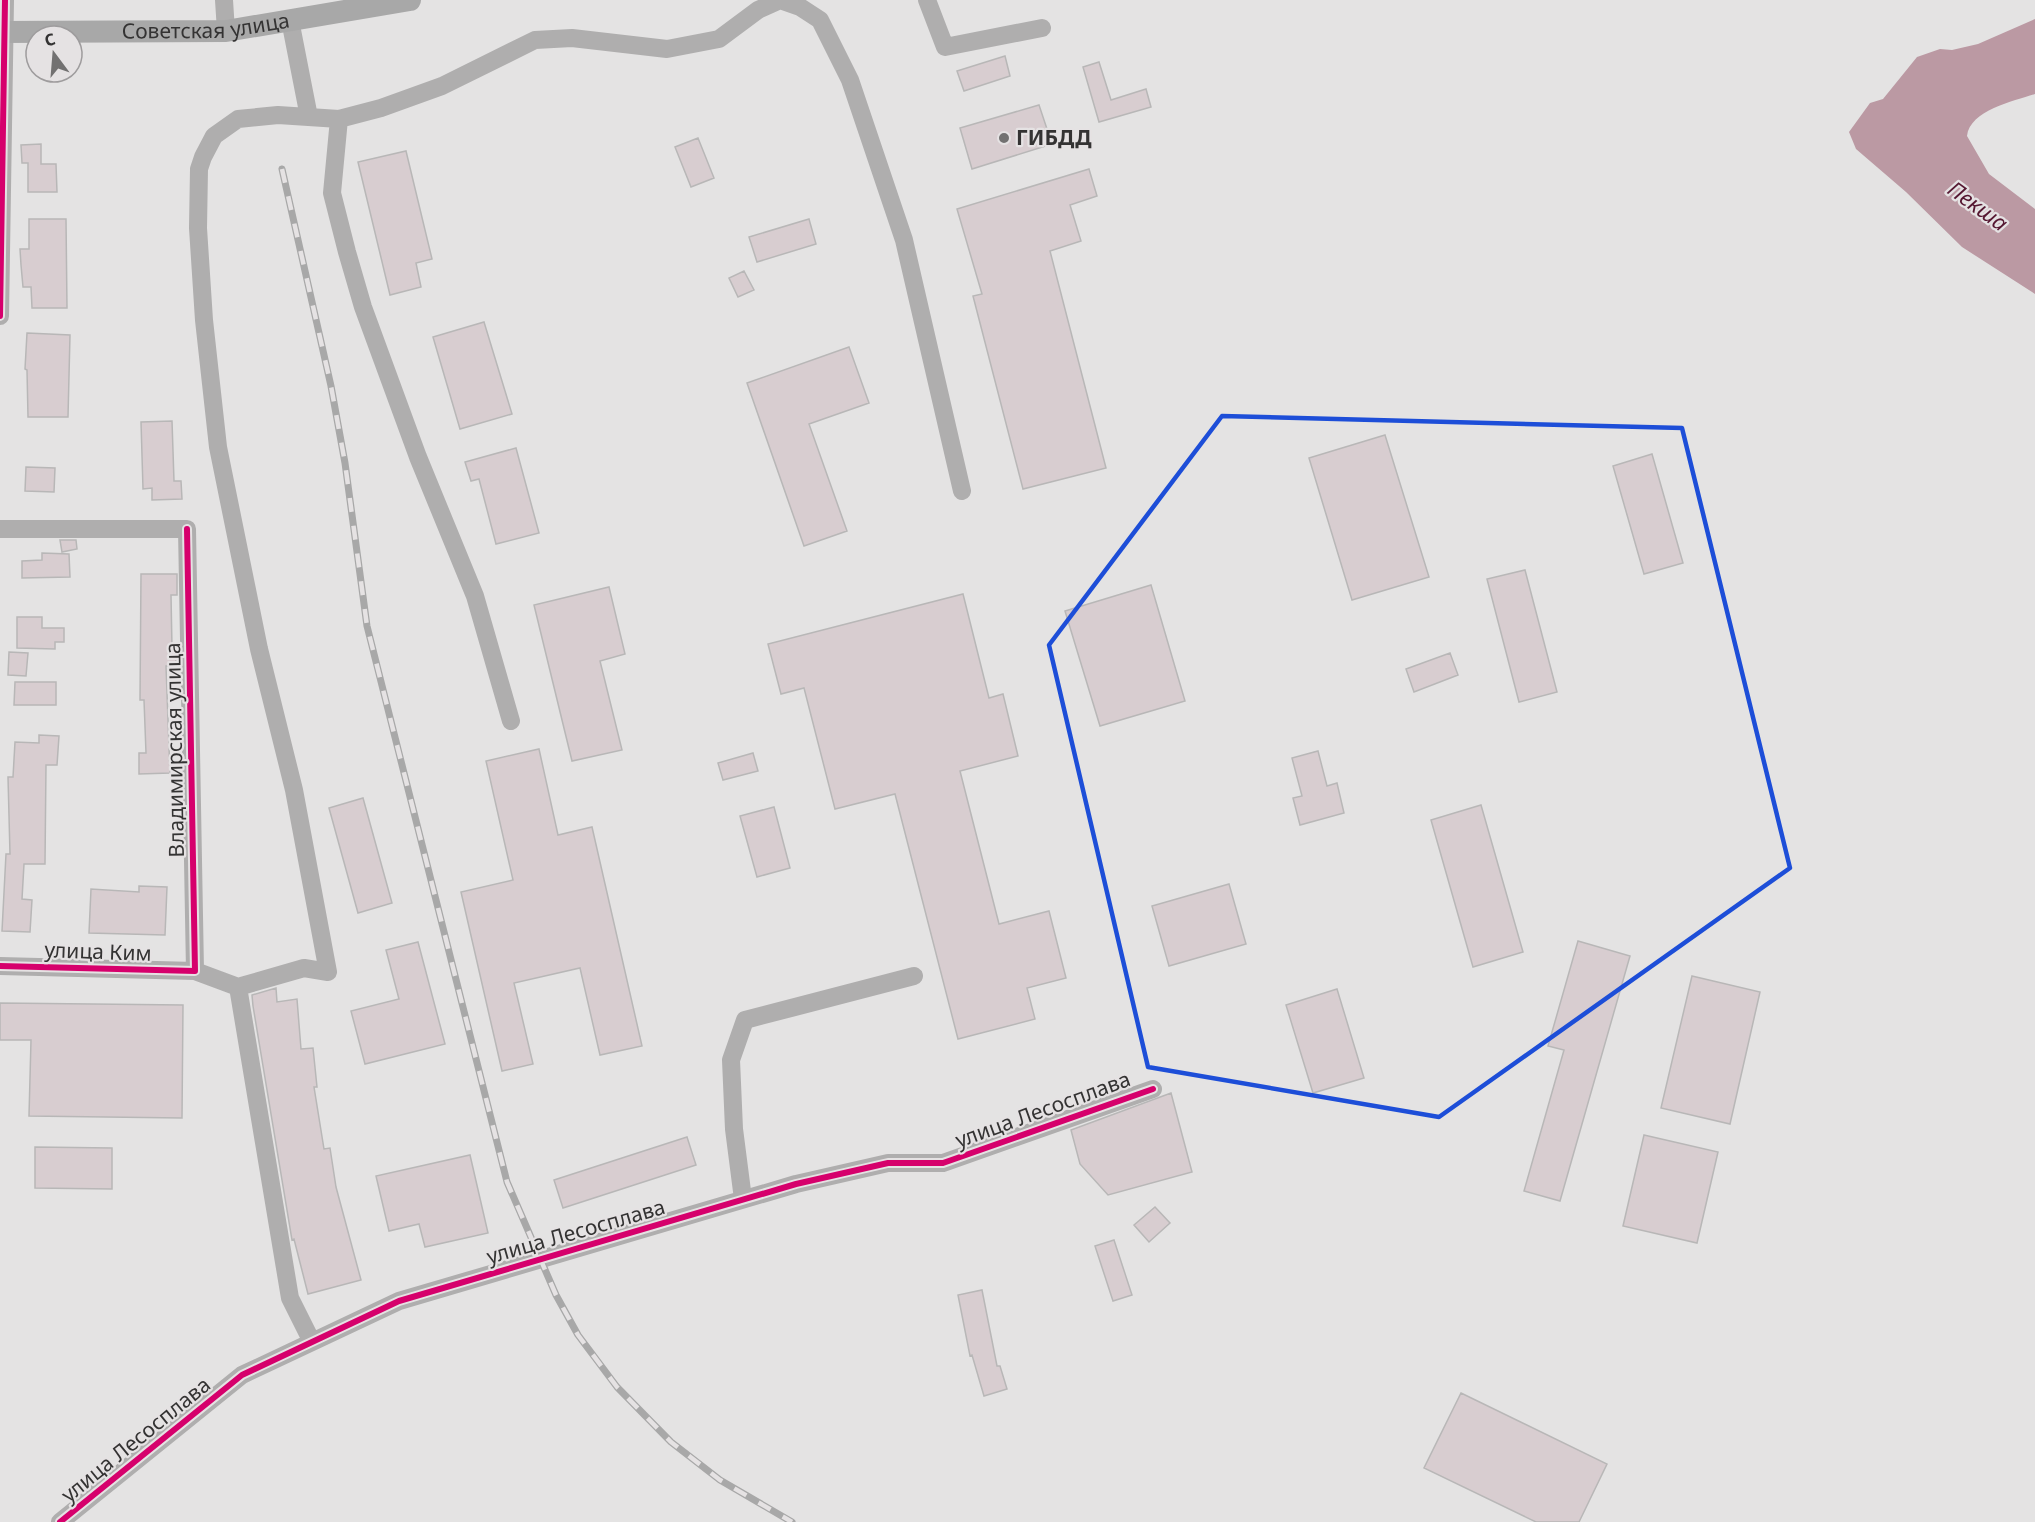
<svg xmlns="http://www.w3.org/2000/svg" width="2035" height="1522" viewBox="0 0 2035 1522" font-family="'Noto Sans',sans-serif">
  <rect width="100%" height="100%" fill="#e4e3e3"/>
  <path fill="#bb99a3" d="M2035,19V94C2015,101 1970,110 1967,136L1989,174L2035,209V294L1962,247L1906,192L1856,149L1849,132L1870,103L1883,99L1917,57L1940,49L1952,50L1978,44Z"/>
  <path fill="#d8cdd0" stroke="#b8b7b7" stroke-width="1.5" d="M1005,56L1010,76L964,91L957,71Z
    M1099,62L1111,100L1146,89L1151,107L1099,122L1083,67Z
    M1039,105L1052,144L972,169L960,128Z
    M698,138L714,178L691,187L675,147Z
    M41,144V164H56L57,192H28V163H22L21,145Z
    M406,151L432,259L416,263L421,287L390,295L358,162Z
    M1089,169L1097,196L1070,205L1081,241L1050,251L1106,468L1023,489L973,296L982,294L957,209Z
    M29,219H66L67,308H32L31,287H23L21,265L20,249H29Z
    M809,219L816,244L757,262L749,237Z
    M744,271L754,290L738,297L729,278Z
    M484,322L512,414L460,429L433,337Z
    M27,333L70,335L68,417H28L27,370L25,369Z
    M849,347L869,403L809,424L847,531L804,546L747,383Z
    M172,421L174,481H181L182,499L152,500V488L143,489L141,422Z
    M1385,435L1429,577L1352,600L1309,458Z
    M516,448L539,533L496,544L479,479L471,481L465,462Z
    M1652,454L1683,563L1644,574L1613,466Z
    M26,467L55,468L54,492L25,491Z
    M60,540H76L77,549L62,552Z
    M42,553L69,554L70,577L22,578V561L42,560Z
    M1525,570L1557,692L1519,702L1487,579Z
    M141,574H177V595H171L172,648H176V666H166L170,773L139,774V753H146L144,700H140Z
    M1151,585L1185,701L1100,726L1065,611Z
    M609,587L625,654L600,661L622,750L572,761L534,605Z
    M963,594L989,698L1003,694L1018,756L960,771L999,924L1049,911L1066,978L1027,988L1035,1019L958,1039L895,794L835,809L804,688L781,694L768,644Z
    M17,617H42V628H64V642H55V649L17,648Z
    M9,652L28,653L26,676L8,675Z
    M1450,653L1458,675L1414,692L1406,669Z
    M15,682H56V705H14Z
    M39,735L59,736L57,765H46L45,864H24L22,899L32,900L30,932L2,931L6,854H10L8,777H13L15,742L39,743Z
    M539,749L558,835L592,827L642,1046L600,1055L580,968L514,983L533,1064L502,1071L461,892L513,880L486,761Z
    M1318,751L1327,786L1337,783L1344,813L1300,825L1293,798L1302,796L1292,758Z
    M753,753L758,771L723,780L718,763Z
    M363,798L392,903L358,913L329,808Z
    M1481,805L1523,952L1473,967L1431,820Z
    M774,807L790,868L757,877L740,816Z
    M1229,884L1246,944L1169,966L1152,906Z
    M139,886L167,887L165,935L89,933L91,889L139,892Z
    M1578,941L1630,956L1560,1201L1524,1191L1564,1050L1548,1046Z
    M418,942L445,1044L365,1064L351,1011L399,999L386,950Z
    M1692,976L1760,992L1730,1124L1661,1108Z
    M276,988L277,1002L297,999L301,1049L313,1048L317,1087H314L324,1149L330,1148L336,1187L361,1280L308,1294L294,1239L292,1240L253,1006L252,995Z
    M1337,989L1364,1078L1313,1093L1286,1005Z
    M0,1003L183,1005L182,1118L29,1116L31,1040H0Z
    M1171,1093L1192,1172L1108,1195L1080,1164L1071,1130Z
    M1644,1135L1718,1152L1697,1243L1623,1226Z
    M687,1137L696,1165L563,1208L554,1180Z
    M35,1147L112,1148V1189L35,1188Z
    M470,1155L488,1233L425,1247L419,1224L389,1231L376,1176Z
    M1155,1207L1170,1223L1149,1242L1134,1225Z
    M1114,1240L1132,1295L1113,1301L1095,1246Z
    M982,1290L997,1366H1000L1007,1389L984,1396L972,1355L970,1356L958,1295Z
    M1461,1393L1607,1464L1579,1522H1536L1424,1468Z"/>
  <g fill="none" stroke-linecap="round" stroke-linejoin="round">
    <path stroke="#afaeae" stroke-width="18" d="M224,0L226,31
      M780,0L800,7L820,20L850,80L904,240L962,491
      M927,0L945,47L1042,28
      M290,20L309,117
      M339,119L332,193L347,252L363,307L418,457L475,596L511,721
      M0,316L5,0
      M0,529H187L195,971
      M0,966L195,971L238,987L290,1298L312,1342
      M238,987L304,968L328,972L294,790L259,649L218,447L204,320L198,228L199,169L203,157L214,136L238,119L278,115L339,119L381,108L442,86L535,40L572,38L667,49L719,39L758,10L780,0
      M743,1199L734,1129L731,1060L745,1020L914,976
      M60,1522L242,1375L399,1301L796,1184L888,1163H943L1153,1089"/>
    <path stroke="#a8a8a8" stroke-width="22" id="s1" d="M0,32L226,31L410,0"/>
    <g stroke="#a8a8a8" stroke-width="7">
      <path id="rail" d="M282,169L331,386L345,463L367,626L507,1182L556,1295L578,1335L617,1387L671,1442L720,1480L792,1522"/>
    </g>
    <use href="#rail" stroke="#e5e2e3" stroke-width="4.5" stroke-dasharray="14" stroke-linecap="butt"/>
    <g stroke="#e5e2e3" stroke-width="10">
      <path id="cycleway" d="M0,316L5,0
        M0,966L195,971L187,529
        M60,1522L242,1375L399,1301L796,1184L888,1163H943L1153,1089"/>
    </g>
    <use href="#cycleway" stroke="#d6006c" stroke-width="6"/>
  </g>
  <path fill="none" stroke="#1d4ed8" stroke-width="4.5" stroke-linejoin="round" d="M1222,416L1682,428L1790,868L1439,1117L1148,1067L1049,645Z"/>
  <circle fill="#727171" stroke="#e5e2e3" stroke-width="2" cx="1004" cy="138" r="6"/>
  <g text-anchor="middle" stroke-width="4.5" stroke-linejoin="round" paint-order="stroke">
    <g font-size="21" fill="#343333" stroke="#e5e2e3">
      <text dy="7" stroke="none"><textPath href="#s1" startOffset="206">Советская улица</textPath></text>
      <text transform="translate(175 750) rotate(-91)" y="7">Владимирская улица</text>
      <text transform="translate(98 952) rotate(2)" y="7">улица Ким</text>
      <text transform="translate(1043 1110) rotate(-20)" y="7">улица Лесосплава</text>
      <text transform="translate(576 1232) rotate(-16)" y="7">улица Лесосплава</text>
      <text transform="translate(136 1440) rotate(-39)" y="7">улица Лесосплава</text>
    </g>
    <g font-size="21" font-weight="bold" fill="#343333" stroke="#e5e2e3" text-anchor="start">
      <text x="1016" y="145">ГИБДД</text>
    </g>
    <g font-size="22" font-style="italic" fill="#551731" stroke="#e5e2e3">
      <text transform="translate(1978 206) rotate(36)" y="8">Пекша</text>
    </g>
  </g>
  <g transform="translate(54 54) rotate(344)"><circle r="28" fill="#e5e2e3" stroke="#9e9c9d" stroke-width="1.5"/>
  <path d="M0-4.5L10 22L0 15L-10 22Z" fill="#727171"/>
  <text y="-9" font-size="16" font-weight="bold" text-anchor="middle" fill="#343333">С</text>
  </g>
</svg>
